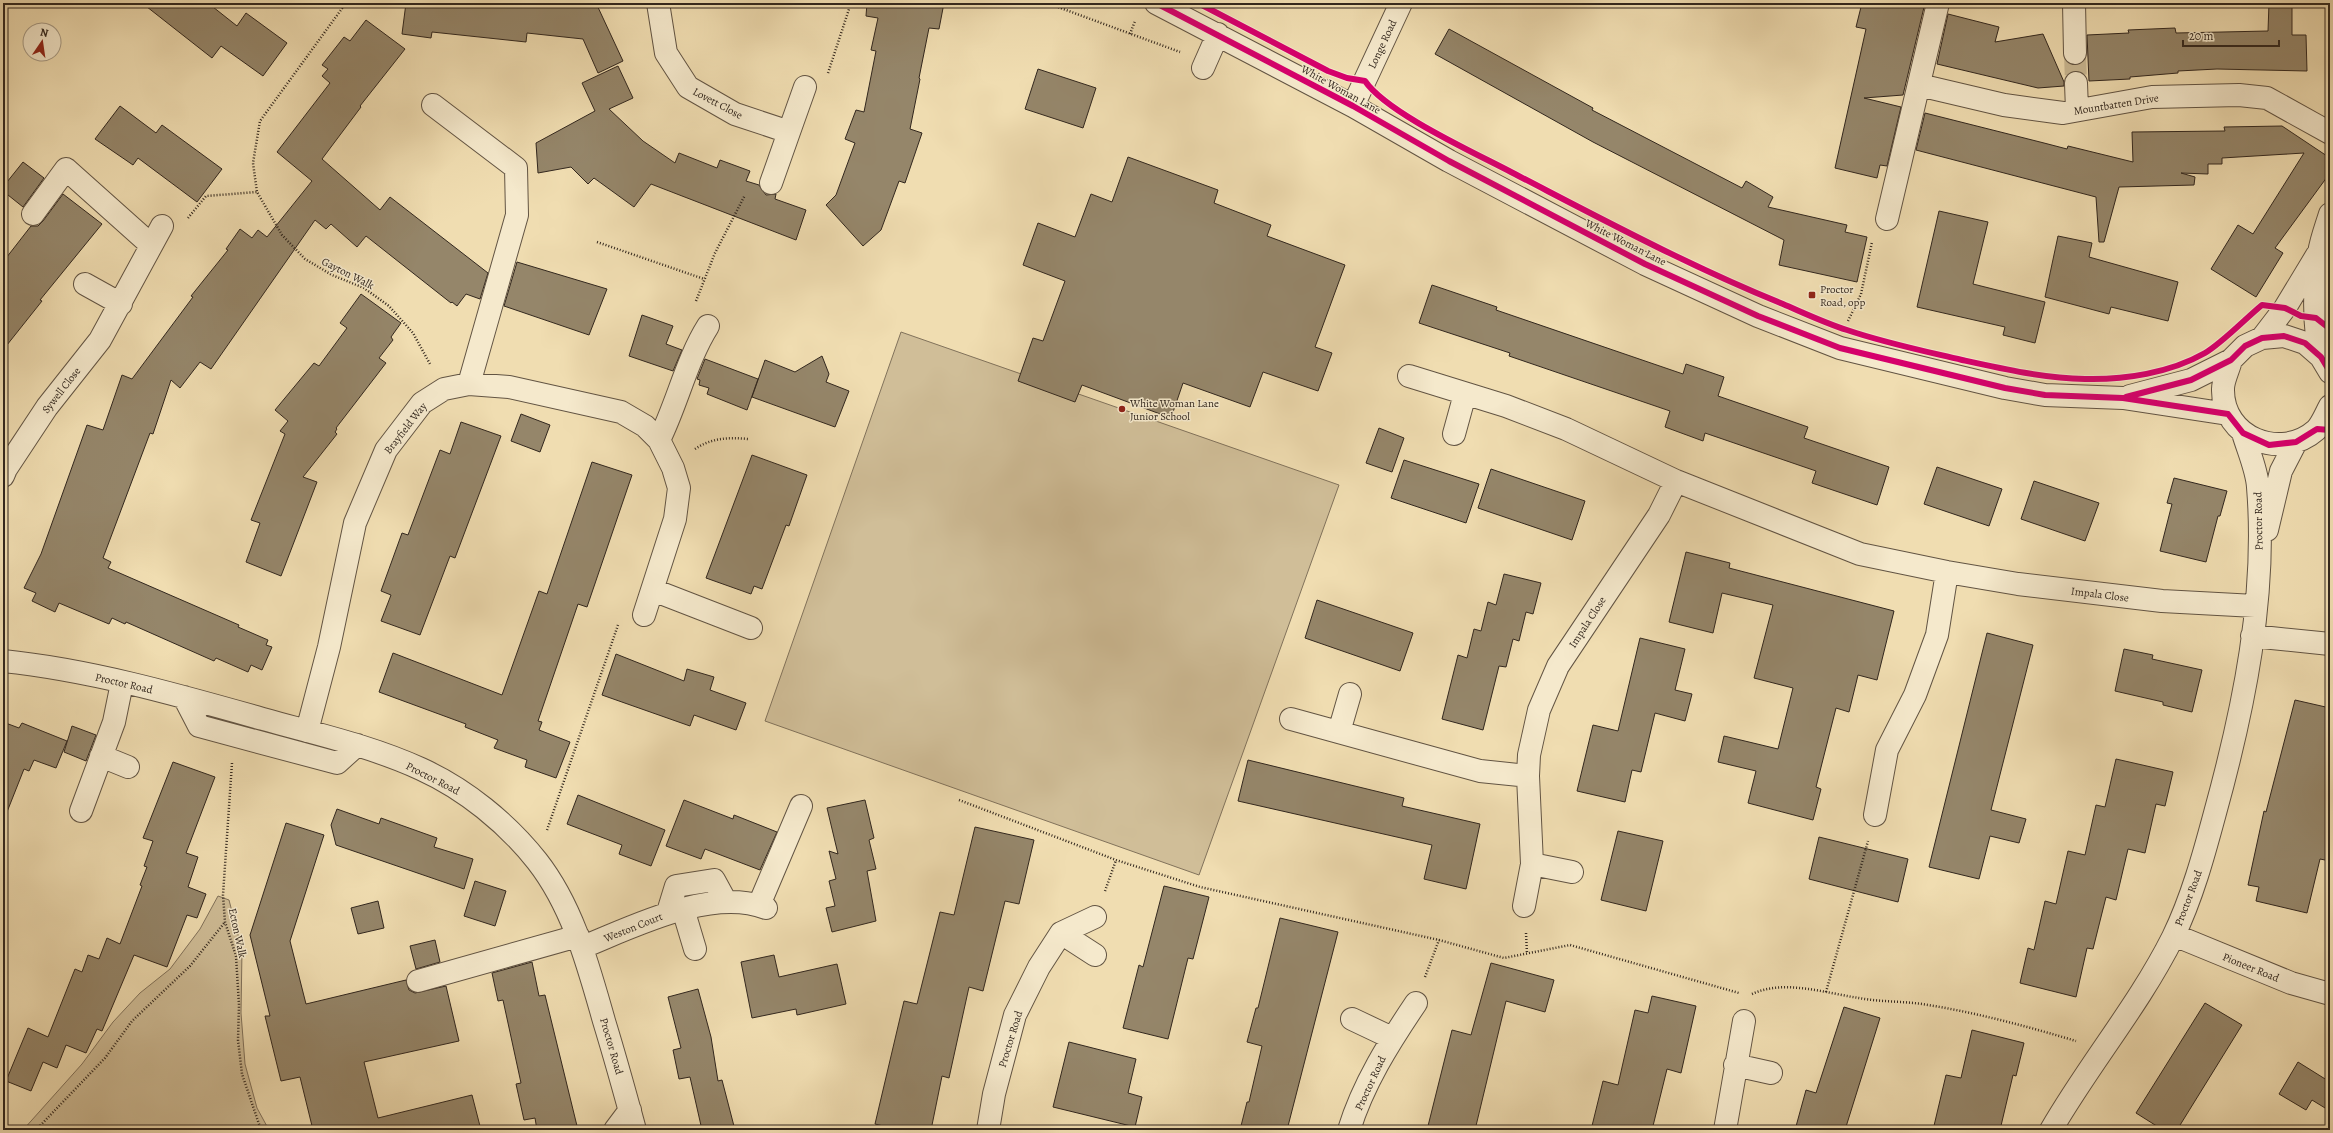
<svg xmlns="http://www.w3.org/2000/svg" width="2333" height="1133" viewBox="0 0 2333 1133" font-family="Alegreya,serif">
  <rect width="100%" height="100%" fill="#f0ddb1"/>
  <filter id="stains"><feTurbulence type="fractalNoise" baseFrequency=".005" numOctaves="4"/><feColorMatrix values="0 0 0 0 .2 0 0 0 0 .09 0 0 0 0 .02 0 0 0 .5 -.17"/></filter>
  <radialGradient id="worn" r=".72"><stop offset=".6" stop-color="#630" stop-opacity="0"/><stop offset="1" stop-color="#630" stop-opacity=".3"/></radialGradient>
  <path fill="#d0be98" stroke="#81725b" d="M901,332L1339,485L1199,875L765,721Z
    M218,896L229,900L242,950L241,1013L245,1064L257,1108L269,1130H23L82,1064L113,1022L140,993L170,969L200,929Z"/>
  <path fill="#95866a" stroke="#32271e" d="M142,3H208L237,26L246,13L287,43L263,76L221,46L212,58Z
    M406,3H504L539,6L540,3H596L623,61L598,73L583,39L527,33L526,42L432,32L431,38L402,34Z
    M867,3H944L939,29L929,28L919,78L920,79L910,129L922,133L905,183L899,181L881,230L863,246L826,205L836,195L855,143L845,139L856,110L864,112L876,51L871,50L878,18L866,16Z
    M1862,3H1925L1903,95L1864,98L1901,107L1887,166L1880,165L1877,178L1835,168L1866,29L1856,27Z
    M2269,3H2292V35H2306L2307,71L2217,69L2178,71V73L2130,77V79L2089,81L2087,35L2129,33L2128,30L2175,28L2176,33L2268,31Z
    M1948,14L1999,27L1995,42L2043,34L2064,82V86L2038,88L1937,64Z
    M366,20L405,49L360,106L361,107L322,159L380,210L390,197L488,273L480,299L466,294L457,306L452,302L451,303L366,236L357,247L331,224L326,229L315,220L211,369L200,362L180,388L171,380L153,434L150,433L103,558L111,562L108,568L239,625L238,627L268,640L266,645L272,647L262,670L251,665L248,672L216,658L214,661L126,622L125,624L112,618L109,624L59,603L55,612L32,601L36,593L24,588L41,554L87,425L103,430L122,375L132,379L193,297L191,296L228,250L226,249L240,229L252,238L258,230L267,237L312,181L277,152L330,83L322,76L328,69L322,65L344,37L350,41Z
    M1449,29L1593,108L1592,110L1742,188L1746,181L1773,197L1768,207L1847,225L1845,232L1867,237L1857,282L1779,265L1784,240L1593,142L1435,54Z
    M618,66L633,98L609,109L643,141L675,163L679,153L717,168L720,160L750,171L746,181L759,185L766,195L776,194L775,199L806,210L796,240L651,184L634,207L594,178L588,184L571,167L538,173L536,143L595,111L582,83Z
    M1038,69L1096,88L1083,128L1025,109Z
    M120,106L156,133L162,125L222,169L197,202L138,158L133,165L95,139Z
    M1925,113L2044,143L2067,149L2068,146L2133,162L2132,132L2225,131L2224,127L2282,126L2330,158V173L2275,248L2283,253L2256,297L2211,269L2238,225L2253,234L2304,153L2222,158V164H2208V174L2181,173L2195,177L2194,185L2119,187L2104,242H2099L2096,197L1916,150Z
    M1128,157L1218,190L1214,203L1271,225L1267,236L1345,265L1315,347L1332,353L1318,391L1263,372L1250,407L1183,383L1171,418L1082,385L1075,402L1018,381L1033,338L1043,341L1065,281L1023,265L1038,223L1075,237L1091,194L1112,202Z
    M23,162L44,178L23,207L3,191V187Z
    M63,194L102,224L40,300L42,301L3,350V262L31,226H38L43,221Z
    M1939,211L1988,222L1973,284L2045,302L2035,343L2003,335L2005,327L1917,307Z
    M2058,236L2092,243L2089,257L2178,282L2168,321L2111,307L2109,314L2045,297Z
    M517,262L607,289L589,335L504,306Z
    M1432,285L1497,307L1496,310L1683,374L1686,364L1724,377L1718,396L1808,427L1804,438L1889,467L1877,505L1812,483L1816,471L1705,433L1703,441L1665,427L1670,411L1509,356L1510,353L1419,323Z
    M361,294L401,323L391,337L393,340L379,358L386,363L336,428L337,429L335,432L337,434L303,477L317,482L281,576L246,562L260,523L251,520L285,434L280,431L288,421L275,410L314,363L319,366L347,328L340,323Z
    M642,315L673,326L666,344L682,350L673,371L629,356Z
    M822,356L829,374L826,382L849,391L835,427L752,397L765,360L795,372Z
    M705,359L758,379L747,410L707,394L709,388L699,385L700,380L697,379Z
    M521,414L550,425L540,452L511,441Z
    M461,422L501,436L455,558L450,556L420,635L381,621L391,595L381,591L402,533L408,535L440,450L450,454Z
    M1379,428L1404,438L1392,472L1366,463Z
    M752,455L807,475L789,526L786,525L762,589L754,586L751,594L706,578Z
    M1404,460L1479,484L1466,523L1391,498Z
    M592,462L632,475L587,607L578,604L538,721L542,722L539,730L570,742L556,778L525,767L527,760L494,748L498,740L465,727L466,724L379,692L393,653L502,695L539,591L547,594Z
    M1937,467L2002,489L1989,526L1924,504Z
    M1491,469L1585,501L1572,540L1478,508Z
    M2174,478L2227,491L2220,516H2218L2206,562L2160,551L2172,504L2167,503Z
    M2034,481L2099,503L2085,541L2021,519Z
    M1686,552L1730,563L1729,568L1894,611L1877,680L1858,675L1849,712L1836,708L1816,787L1821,789L1813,820L1748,803L1756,771L1718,762L1724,736L1778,749L1793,688L1754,678L1773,605L1722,593L1713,633L1669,622Z
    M1504,574L1541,583L1533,614L1526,612L1519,641L1513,639L1506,667L1499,666L1483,730L1442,719L1458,655L1467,658L1474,629L1481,631L1488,602L1496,605Z
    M1317,600L1413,633L1400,671L1305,638Z
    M1987,633L2033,645L1991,810L2026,819L2019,843L1990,836L1979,879L1929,867Z
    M1640,638L1685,649L1675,690L1692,694L1685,721L1655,713L1641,772L1632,770L1625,802L1577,791L1593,725L1618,731Z
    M2124,649L2153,655L2152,659L2202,670L2192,712L2163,705V702L2115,691Z
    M616,654L684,681L687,669L714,677L710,690L746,703L736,730L694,715L690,726L602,695Z
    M2295,700L2330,708V861L2320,859L2307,913L2256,901L2259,887L2248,885L2264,811L2266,812Z
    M3,722L19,728L22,723L67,741L56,768L34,760L29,771L24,769L5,817H3Z
    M72,726L96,735L86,761L64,752Z
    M2116,759L2173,772L2165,806L2156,804L2145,853L2128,849L2116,900L2106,897L2093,949L2087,948L2076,997L2020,983L2028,948L2034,950L2045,901L2056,904L2068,851L2085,855L2096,805L2105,807Z
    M1248,760L1404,798L1402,806L1480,824L1466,889L1424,879L1432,845L1238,801Z
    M173,762L215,777L186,853L198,857L188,887L206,894L197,918L187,915L167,967L134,955L102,1031L97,1029L86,1053L66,1045L57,1068L43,1062L31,1091L6,1081L28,1028L48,1037L75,969L82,972L88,955L99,959L107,938L120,944L142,886L140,885L147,867L144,866L153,841L143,838Z
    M578,795L665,830L651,866L619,854L622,845L567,824Z
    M684,800L733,819L734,815L777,832L760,870L705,849L701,859L666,846Z
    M865,800L874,838L869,840L876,869L867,871L876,921L832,932L826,908L835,906L829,881L836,879L829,851L838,854L827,808Z
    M337,809L379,824L381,818L437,838L434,847L473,859L464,889L336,845L331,825Z
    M286,823L324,835L290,941L306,1004L406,980L409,990L415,993L446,986L459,1041L364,1062L378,1118L472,1095L481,1130H313L300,1077L281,1081L265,1016H270L250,935Z
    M975,827L1034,840L1019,904L1005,901L983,991L969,987L949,1078L942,1076L931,1130H900L875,1124L904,1001L917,1004L940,912L954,915Z
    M1618,831L1663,841L1646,911L1601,900Z
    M1819,837L1908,859L1898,902L1809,879Z
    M475,881L506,891L495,926L464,916Z
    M1164,886L1209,897L1193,959L1188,958L1168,1039L1123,1028L1139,965L1143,967Z
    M378,901L384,928L358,934L351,908Z
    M1280,918L1338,932L1287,1130H1240L1247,1102H1249L1262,1046L1247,1042L1256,1008H1258Z
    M435,940L440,962L416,969L410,946Z
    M774,955L779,977L837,964L846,1004L797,1015L796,1009L752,1018L741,962Z
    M532,962L539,996L545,995L578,1130H537L535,1118L524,1120L516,1084L521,1083L503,1000L498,1001L492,973Z
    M1491,963L1554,980L1545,1012L1506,1001L1475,1130H1427L1452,1030L1471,1035Z
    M698,989L711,1037L718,1081L722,1080L735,1130H702L690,1077L679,1079L673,1050L681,1048L668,997Z
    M1652,996L1696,1006L1681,1073L1667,1069L1652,1130H1591L1603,1081L1618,1085L1635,1010L1648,1013Z
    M2205,1003L2242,1025L2177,1130H2163L2136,1113Z
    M1844,1007L1880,1018L1845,1130H1795L1806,1090L1816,1093Z
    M1972,1030L2024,1043L2016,1076L2013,1075L2000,1130H1933L1946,1075L1961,1078Z
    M1069,1042L1136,1059L1128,1093L1142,1097L1135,1127L1053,1107Z
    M2298,1062L2330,1082V1111L2312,1100L2306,1110L2279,1094Z"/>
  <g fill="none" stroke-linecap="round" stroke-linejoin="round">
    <path stroke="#cab994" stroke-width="22" stroke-dasharray="22 11" stroke-linecap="butt" d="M2075,53L2076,83"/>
    <g stroke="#625443" stroke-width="24">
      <path id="minor" d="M658,3L666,53L688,87L735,114L789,132L805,87
        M1156,3L1353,106L1449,161L1645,264L1758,316L1840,348L2005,388L2045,395L2123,398L2228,414
        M2074,3L2075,53
        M1203,68L1218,34
        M2076,83L2077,110
        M1919,85L2004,105L2063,113L2152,97L2239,95L2267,98L2330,133
        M433,105L516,168L517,215L469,384
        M1353,106L1401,3
        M771,183L789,132
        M33,214L66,169L151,245
        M1887,219L1938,3
        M85,284L121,304
        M2262,338L2285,308L2317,255
        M2321,357C2313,328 2314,283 2319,253C2321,240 2326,227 2330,214
        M2231,360C2229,369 2223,380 2223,389C2222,438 2281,461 2316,430C2322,424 2326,413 2330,406
        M1409,376L1506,406L1566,429L1676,481L1860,554L1947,572L2018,584L2162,601L2255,606
        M2130,396L2191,380L2231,360L2245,346L2262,338L2284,336L2305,343L2321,357L2330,372
        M1454,434L1465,394
        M659,440C677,404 687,359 708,326
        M3,476L6,469L47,407L100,340L162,226
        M2267,530L2281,471L2296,442
        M653,590L751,628
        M2252,636L2330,644
        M3,661C91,670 178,695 263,719C316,734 371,746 421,769C465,789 507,823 537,861C573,907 588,965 604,1021C615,1057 625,1093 635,1130
        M184,697L199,726L337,763L357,745
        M1291,719L1480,771L1528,776
        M307,731L329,647L355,523L386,450L422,403L444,389L469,384L509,387L621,412L645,426L659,440L673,468L679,488L675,519L644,615
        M1339,732L1350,694
        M101,756L128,767
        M81,811L114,722L122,683
        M1875,815L1887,750L1915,695L1937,635L1947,572
        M1532,864L1572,872
        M759,905L801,806
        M1524,906L1532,864L1528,776L1529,755L1539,710L1558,666L1659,515L1676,481
        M683,909L695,949
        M668,912L676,886L714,880L726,902
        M1061,933L1095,955
        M2174,935L2291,983L2330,994
        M583,947C635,926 711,887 766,908
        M418,981L578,936
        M1352,1019L1392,1038
        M1735,1065L1771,1073
        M615,1130L630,1110
        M988,1130L994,1094L1015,1015L1039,967L1061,933L1095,917
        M1349,1130C1363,1084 1389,1043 1416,1003
        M1725,1130L1744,1021
        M2051,1130C2089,1064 2139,1005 2173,937C2192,898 2204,854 2215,813C2244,708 2267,596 2258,487C2257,470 2248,450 2243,433"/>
    </g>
    <path stroke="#32271e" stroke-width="2.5" stroke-dasharray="1 2" stroke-linecap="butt" d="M346,3L260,121L253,163L257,192L282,235L305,259L332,275L364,288L389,306L413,333L430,364
      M1047,3L1180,52
      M1130,34L1135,21
      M828,73L851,3
      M188,218L206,196L257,192
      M597,242L704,279
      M696,301L715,253L745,195
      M1848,321L1861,294L1872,242
      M695,449C711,438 729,437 748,439
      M232,763L223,895L225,922L236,956L239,1005L238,1040L242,1074L261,1130
      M959,800L1116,860L1200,887L1439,940L1504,958L1570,945L1739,993
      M547,830L618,625
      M1105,891L1116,860
      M1526,933L1527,954
      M1425,977L1439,940
      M1826,992L1868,841
      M1752,994C1784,979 1825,993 1859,998C1880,1002 1901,1001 1922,1004C1974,1012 2026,1026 2076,1041
      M36,1130L105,1058L132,1021L190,966L225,922"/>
    <use href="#minor" stroke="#f5e9cc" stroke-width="22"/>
    <g stroke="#f5e9cc" stroke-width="8">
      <path id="cycleway" d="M1156,3L1353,106L1449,161L1645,264L1758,316L1840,348L2005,388L2045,395L2123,398L2228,414L2243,433L2269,445L2296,442L2317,429L2330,430
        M1198,3L1328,71L1347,78L1365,81C1387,113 1473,152 1511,172C1600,218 1689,266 1783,304C1804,313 1825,323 1847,330C1885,343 1924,351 1962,360C2003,369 2043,378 2085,379C2124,380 2170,373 2205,353C2222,343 2245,319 2262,305L2285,308L2301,316L2316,318L2330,329
        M2126,397L2191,380L2231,360L2245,346L2262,338L2284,336L2305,343L2321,357L2330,372"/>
    </g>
    <use href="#cycleway" stroke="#d6006c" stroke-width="6"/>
  </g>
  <g fill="#8f2418" stroke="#f5e9cc" stroke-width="1.5">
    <rect x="1808" y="291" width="8" height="8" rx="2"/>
    <circle cx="1122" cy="409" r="4"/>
  </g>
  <g text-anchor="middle" stroke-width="3" stroke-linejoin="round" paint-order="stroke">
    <g font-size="11" fill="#32271e" stroke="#f5e9cc">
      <text transform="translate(1382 44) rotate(-65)" y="4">Longe Road</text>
      <text transform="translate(1341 89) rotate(29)" y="4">White Woman Lane</text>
      <text transform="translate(718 103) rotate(28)" y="4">Lovett Close</text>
      <text transform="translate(2116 104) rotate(-9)" y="4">Mountbatten Drive</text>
      <text transform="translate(1626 242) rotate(27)" y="4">White Woman Lane</text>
      <text transform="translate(348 273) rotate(27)" y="4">Gayton Walk</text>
      <text transform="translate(61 390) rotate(-52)" y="4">Sywell Close</text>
      <text transform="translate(405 428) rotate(-52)" y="4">Brayfield Way</text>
      <text transform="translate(2258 521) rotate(-91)" y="4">Proctor Road</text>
      <text transform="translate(2100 594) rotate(7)" y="4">Impala Close</text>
      <text transform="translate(1587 622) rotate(-57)" y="4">Impala Close</text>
      <text transform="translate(124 683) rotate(13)" y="4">Proctor Road</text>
      <text transform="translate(433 778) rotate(27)" y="4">Proctor Road</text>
      <text transform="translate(2188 898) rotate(-69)" y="4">Proctor Road</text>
      <text transform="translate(633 927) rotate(-22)" y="4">Weston Court</text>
      <text transform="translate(238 933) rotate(78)" y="4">Ecton Walk</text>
      <text transform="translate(2251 967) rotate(22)" y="4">Pioneer Road</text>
      <text transform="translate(1010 1039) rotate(-73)" y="4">Proctor Road</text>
      <text transform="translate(612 1046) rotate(74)" y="4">Proctor Road</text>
      <text transform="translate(1370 1083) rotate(-65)" y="4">Proctor Road</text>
    </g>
    <g font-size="11" fill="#32271e" stroke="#f5e9cc" text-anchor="start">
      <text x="1820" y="293">Proctor<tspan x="1820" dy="13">Road, opp</tspan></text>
      <text x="1130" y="407">White Woman Lane<tspan x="1130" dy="13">Junior School</tspan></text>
    </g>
  </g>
  <rect width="2333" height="1133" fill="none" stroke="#f0ddb1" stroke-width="16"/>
  <rect x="4" y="4" width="2325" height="1125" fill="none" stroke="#32271e" stroke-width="2"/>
  <rect x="8" y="8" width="2317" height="1117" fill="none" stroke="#32271e"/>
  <g transform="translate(42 42) rotate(13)"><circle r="19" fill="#f5e9cc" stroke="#a79b86"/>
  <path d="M0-3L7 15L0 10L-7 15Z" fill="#8f2418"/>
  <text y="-6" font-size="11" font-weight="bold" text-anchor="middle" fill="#32271e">N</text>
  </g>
  <path d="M2183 40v6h96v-6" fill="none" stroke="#32271e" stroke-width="2"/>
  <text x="2189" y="40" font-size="12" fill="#32271e" stroke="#f5e9cc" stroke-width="3" paint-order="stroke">20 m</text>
  <rect width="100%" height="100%" filter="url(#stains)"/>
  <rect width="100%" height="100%" fill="url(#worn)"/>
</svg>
